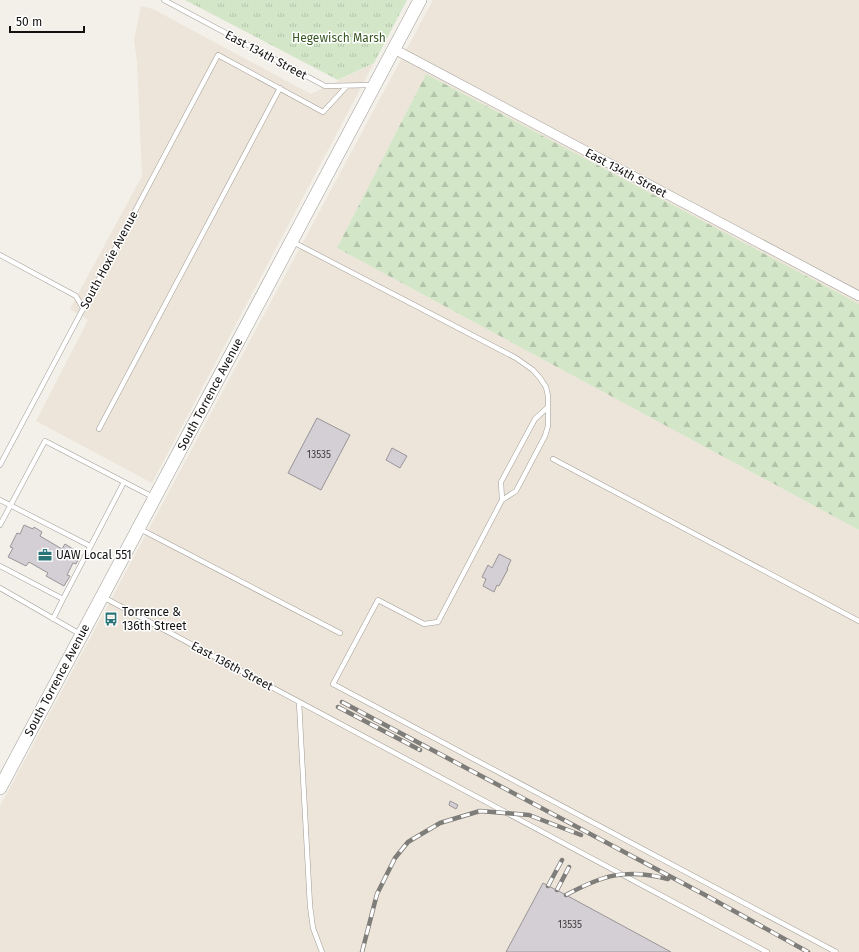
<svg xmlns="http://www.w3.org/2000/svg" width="859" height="952" viewBox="0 0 859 952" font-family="'Fira Sans',sans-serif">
  <defs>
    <pattern id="forest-firs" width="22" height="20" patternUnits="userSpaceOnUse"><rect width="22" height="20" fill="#d3e6c8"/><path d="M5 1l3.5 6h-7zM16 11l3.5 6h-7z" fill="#b4c4ab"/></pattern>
    <pattern id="park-tufts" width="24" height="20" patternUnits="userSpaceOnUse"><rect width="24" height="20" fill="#d3e6c8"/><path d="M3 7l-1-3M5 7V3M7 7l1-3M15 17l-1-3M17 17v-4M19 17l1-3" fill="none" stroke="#b4c4ab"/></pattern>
  </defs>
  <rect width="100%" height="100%" fill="#f3f0ea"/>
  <path fill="#ede5d9" d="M433,0H859V304L426,74L337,248L859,530V952H0V806Z
    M141,6L153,9L311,94L374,63L152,483L36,421L88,320L70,309L142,176L137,62L134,40Z"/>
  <path fill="url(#forest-firs)" d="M426,74L859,304V530L337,248Z"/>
  <path fill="url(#park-tufts)" d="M185,0H407L374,63L338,80Z"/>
  <path fill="#d3cfd4" stroke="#989599" d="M317,418L350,435L321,490L288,473Z
    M392,448L407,456L400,468L386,460Z
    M24,525L33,529L34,527L42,532L40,536L62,549L65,544L81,554L76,564L73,563L67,575L70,576L64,586L46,576L48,573L29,562L26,566L8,557L13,548L10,547L17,533L20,534Z
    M499,554L511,560L507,569H508L499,586L497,585L494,592L483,586L486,579L482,577L488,565L492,568Z
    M450,801L458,805L456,809L449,805Z
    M543,883L566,895L671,952H506Z"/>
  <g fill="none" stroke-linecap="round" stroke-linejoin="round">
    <g stroke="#9f9c97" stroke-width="5.5">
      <path id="service" d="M164,0L325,86L373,85
        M293,242L516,358L533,370L540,378L546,387L548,396V426L545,436L516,491L502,500L438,622L424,624L378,600L333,684L836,952
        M0,255L76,296L83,308
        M99,429L280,88
        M553,459L859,621
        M0,465L218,55L323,112L346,87
        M0,500L90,546
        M502,500L501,482L535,419L548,407
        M0,525L45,441L153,497
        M140,529L340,633
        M0,566L63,599L53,619
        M0,588L80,634
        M103,597L767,952
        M63,599L124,482
        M299,702L310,906L313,928L322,952"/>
    </g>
    <g stroke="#9f9c97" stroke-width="10">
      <path id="minor" d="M394,49L859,296"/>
    </g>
    <g stroke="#9f9c97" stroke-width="14">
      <path id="secondary" d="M0,788L420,0"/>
    </g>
    <use href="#service" stroke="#fff" stroke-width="4.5"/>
    <use href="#minor" stroke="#fff" stroke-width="9"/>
    <use href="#secondary" stroke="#fff" stroke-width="13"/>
    <g stroke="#7f7d79" stroke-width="4.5">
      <path id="rail" d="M342,702L707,896L808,952
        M338,707L420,750
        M548,886L562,860
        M557,890L569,867
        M566,895C603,875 626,868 668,879
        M362,952L377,894L395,858L408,842L440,823L480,811L529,815L581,835"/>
    </g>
    <use href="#rail" stroke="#fff" stroke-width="3" stroke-dasharray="9" stroke-linecap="butt"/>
  </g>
  <defs>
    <g id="office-bare" transform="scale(1.08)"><path d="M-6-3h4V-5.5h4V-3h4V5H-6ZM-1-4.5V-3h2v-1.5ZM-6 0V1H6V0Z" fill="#297477" stroke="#fff" stroke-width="2.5" paint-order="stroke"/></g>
    <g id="bus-bare" transform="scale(1.08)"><path d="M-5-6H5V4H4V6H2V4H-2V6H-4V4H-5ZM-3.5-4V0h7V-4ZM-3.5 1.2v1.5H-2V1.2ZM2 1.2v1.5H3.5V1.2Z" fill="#297477" stroke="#fff" stroke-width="2.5" paint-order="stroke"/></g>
  </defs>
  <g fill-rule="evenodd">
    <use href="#office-bare" x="45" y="555"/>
    <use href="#bus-bare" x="111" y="619"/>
  </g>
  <g text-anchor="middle" stroke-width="3" stroke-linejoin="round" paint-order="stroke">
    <g font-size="10" fill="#444142">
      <text x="319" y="458">13535</text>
      <text x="570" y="928">13535</text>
    </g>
    <g font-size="12" fill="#395824" stroke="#fff">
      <text x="339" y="42">Hegewisch Marsh</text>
    </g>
    <g font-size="12" fill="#141211" stroke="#fff">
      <text transform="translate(266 55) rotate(28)" y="4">East 134th Street</text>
      <text transform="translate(626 173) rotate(28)" y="4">East 134th Street</text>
      <text transform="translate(109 260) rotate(-62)" y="4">South Hoxie Avenue</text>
      <text transform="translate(210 394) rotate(-62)" y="4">South Torrence Avenue</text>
      <text transform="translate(232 666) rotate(28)" y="4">East 136th Street</text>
      <text transform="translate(57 680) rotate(-62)" y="4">South Torrence Avenue</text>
    </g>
    <g font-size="12" fill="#141211" stroke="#fff" text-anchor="start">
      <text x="56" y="559">UAW Local 551</text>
      <text x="122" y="616">Torrence &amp;<tspan x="122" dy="14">136th Street</tspan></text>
    </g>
  </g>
  <path d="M10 26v6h74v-6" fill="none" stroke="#141211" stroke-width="2"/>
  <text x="16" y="26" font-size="12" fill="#141211" stroke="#ffffff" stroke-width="3" paint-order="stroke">50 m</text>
</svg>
